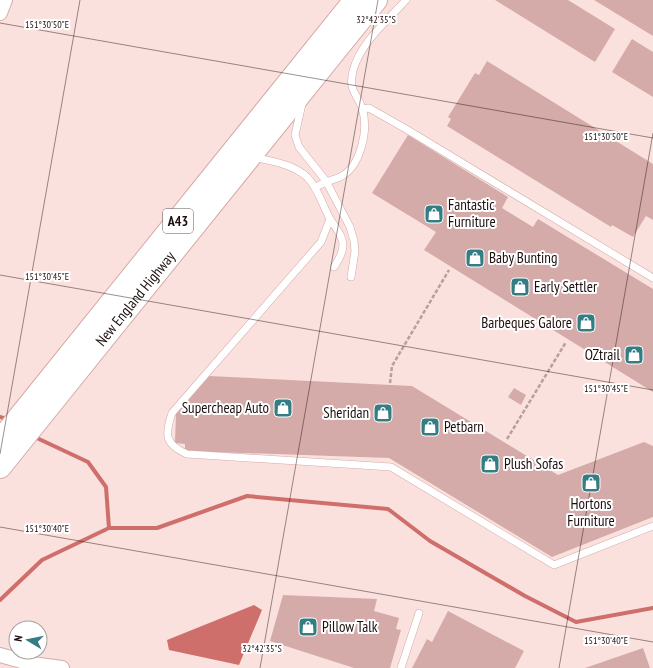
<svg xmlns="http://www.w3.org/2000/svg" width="653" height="668" viewBox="0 0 653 668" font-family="'PT Sans Narrow',sans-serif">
  <rect width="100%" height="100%" fill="#fbe1de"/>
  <path fill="#ce6f6b" d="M254,605L262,610L239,665L169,650L167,640Z"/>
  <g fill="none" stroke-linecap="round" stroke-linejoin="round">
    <path stroke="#ce6f6b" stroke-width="4" d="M0,417L6,419
      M39,439L88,462L106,487L109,528H157L247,496L388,509L430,541L525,596L576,622L653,608
      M0,600L42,560L109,528"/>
  </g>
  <path fill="#d4aba8" d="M495,0H568L615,29L595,62Z
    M594,0H653V36Z
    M632,39L653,52V97L612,72Z
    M487,61L653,164V220L646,216L633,237L612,225L611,227L447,126L451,119L448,117L475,73L479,75Z
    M408,135L508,197L502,208L533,227L538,219L653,289V392L424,250L436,232L372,193Z
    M209,376L412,386L558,475L644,442L653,446V517L552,557L389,458L185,451V444L175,443L176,412Z
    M514,388L526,395L521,405L508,397Z
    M283,595L377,599L374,611L399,618L396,629L401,630L390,668H354L270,641Z
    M448,611L524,651L515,668H412L427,639L432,642Z
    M643,648L650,668H585Z"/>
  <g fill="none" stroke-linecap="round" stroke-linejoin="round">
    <g stroke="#d4aba8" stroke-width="8">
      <path id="service" d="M302,104L295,135L299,147L326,181L350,227L354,241L355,251L351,277
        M362,109L369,108L406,129L653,278
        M253,157C271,161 293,164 307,177C318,188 322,204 329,217C334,227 342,233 343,244C343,253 339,259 334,267
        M315,188C325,181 331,181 340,177C361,167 369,129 362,108C357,93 348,91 353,71C360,43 387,21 406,0
        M330,219L321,242L172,413C165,434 164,444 187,454L391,467L554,565L653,526
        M401,668L419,613"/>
    </g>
    <g stroke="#d4aba8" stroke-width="16">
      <path id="minor" d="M0,13L5,0
        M0,655L32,664L62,668"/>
    </g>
    <g stroke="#d4aba8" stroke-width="24">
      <g id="trunk">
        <path d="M0,441L355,0"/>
        <path id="s1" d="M0,467L376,0"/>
      </g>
    </g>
    <path stroke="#b6a09d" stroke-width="2.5" stroke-dasharray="4 2" stroke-linecap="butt" d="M390,383L392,366L449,270
      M507,439L566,342"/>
    <use href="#service" stroke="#fff" stroke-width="7"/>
    <use href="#minor" stroke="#fff" stroke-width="14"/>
    <use href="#trunk" stroke="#fff" stroke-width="22"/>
  </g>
  <path fill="none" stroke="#1d0f0e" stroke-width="1" stroke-opacity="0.45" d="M0,23L653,138M0,275L653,390M0,454L80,0M0,527L653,642M260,668L378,0M559,668L653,133"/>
  <defs>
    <g id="shop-square" transform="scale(1)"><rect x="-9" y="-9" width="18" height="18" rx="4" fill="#357d84" stroke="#fff"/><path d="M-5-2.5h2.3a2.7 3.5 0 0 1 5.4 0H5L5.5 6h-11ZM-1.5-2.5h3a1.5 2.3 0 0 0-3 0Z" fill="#fff"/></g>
  </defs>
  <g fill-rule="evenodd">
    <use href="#shop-square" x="434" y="214"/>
    <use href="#shop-square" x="475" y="258"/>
    <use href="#shop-square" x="520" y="287"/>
    <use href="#shop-square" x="586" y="323"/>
    <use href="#shop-square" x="634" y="355"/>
    <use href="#shop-square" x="283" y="408"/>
    <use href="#shop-square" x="383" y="413"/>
    <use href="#shop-square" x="430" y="427"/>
    <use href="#shop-square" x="490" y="464"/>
    <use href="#shop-square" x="591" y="483"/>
    <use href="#shop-square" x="308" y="627"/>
  </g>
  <g text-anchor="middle" stroke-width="4" stroke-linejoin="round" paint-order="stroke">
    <rect fill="#fff" stroke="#615756" stroke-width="1" x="163" y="209" width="30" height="24" rx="3"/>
    <g font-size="14" font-weight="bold" fill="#1d0f0e">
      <text x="178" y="226">A43</text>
    </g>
    <g font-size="15" fill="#1d0f0e" stroke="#fff" text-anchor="start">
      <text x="448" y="210">Fantastic<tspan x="448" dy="17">Furniture</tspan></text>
      <text x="489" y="263">Baby Bunting</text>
      <text x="534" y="292">Early Settler</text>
      <text x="572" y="328" text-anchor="end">Barbeques Galore</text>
      <text x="620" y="360" text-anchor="end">OZtrail</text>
      <text x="269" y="413" text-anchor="end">Supercheap Auto</text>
      <text x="369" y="418" text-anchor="end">Sheridan</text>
      <text x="444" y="432">Petbarn</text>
      <text x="504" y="469">Plush Sofas</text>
      <text x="591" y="509" text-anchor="middle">Hortons<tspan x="591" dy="17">Furniture</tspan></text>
      <text x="322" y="632">Pillow Talk</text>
    </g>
    <g font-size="15" fill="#1d0f0e" stroke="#fff">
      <text dy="5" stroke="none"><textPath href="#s1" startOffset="216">New England Highway</textPath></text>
    </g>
  </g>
  <g font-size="10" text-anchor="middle" fill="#1d0f0e" stroke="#fff" stroke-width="4" stroke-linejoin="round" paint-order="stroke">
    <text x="376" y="23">32°42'35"S</text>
    <text x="47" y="28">151°30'50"E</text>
    <text x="606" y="140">151°30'50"E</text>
    <text x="47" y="280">151°30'45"E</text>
    <text x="606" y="392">151°30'45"E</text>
    <text x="47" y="532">151°30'40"E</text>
    <text x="606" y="644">151°30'40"E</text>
    <text x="262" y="652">32°42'35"S</text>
  </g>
  <g transform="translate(28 640) rotate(280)"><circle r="19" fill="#ffffff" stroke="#a59f9f"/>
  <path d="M0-3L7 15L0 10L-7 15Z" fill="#357d84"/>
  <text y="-6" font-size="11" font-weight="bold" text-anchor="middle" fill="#1d0f0e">N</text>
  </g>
</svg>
